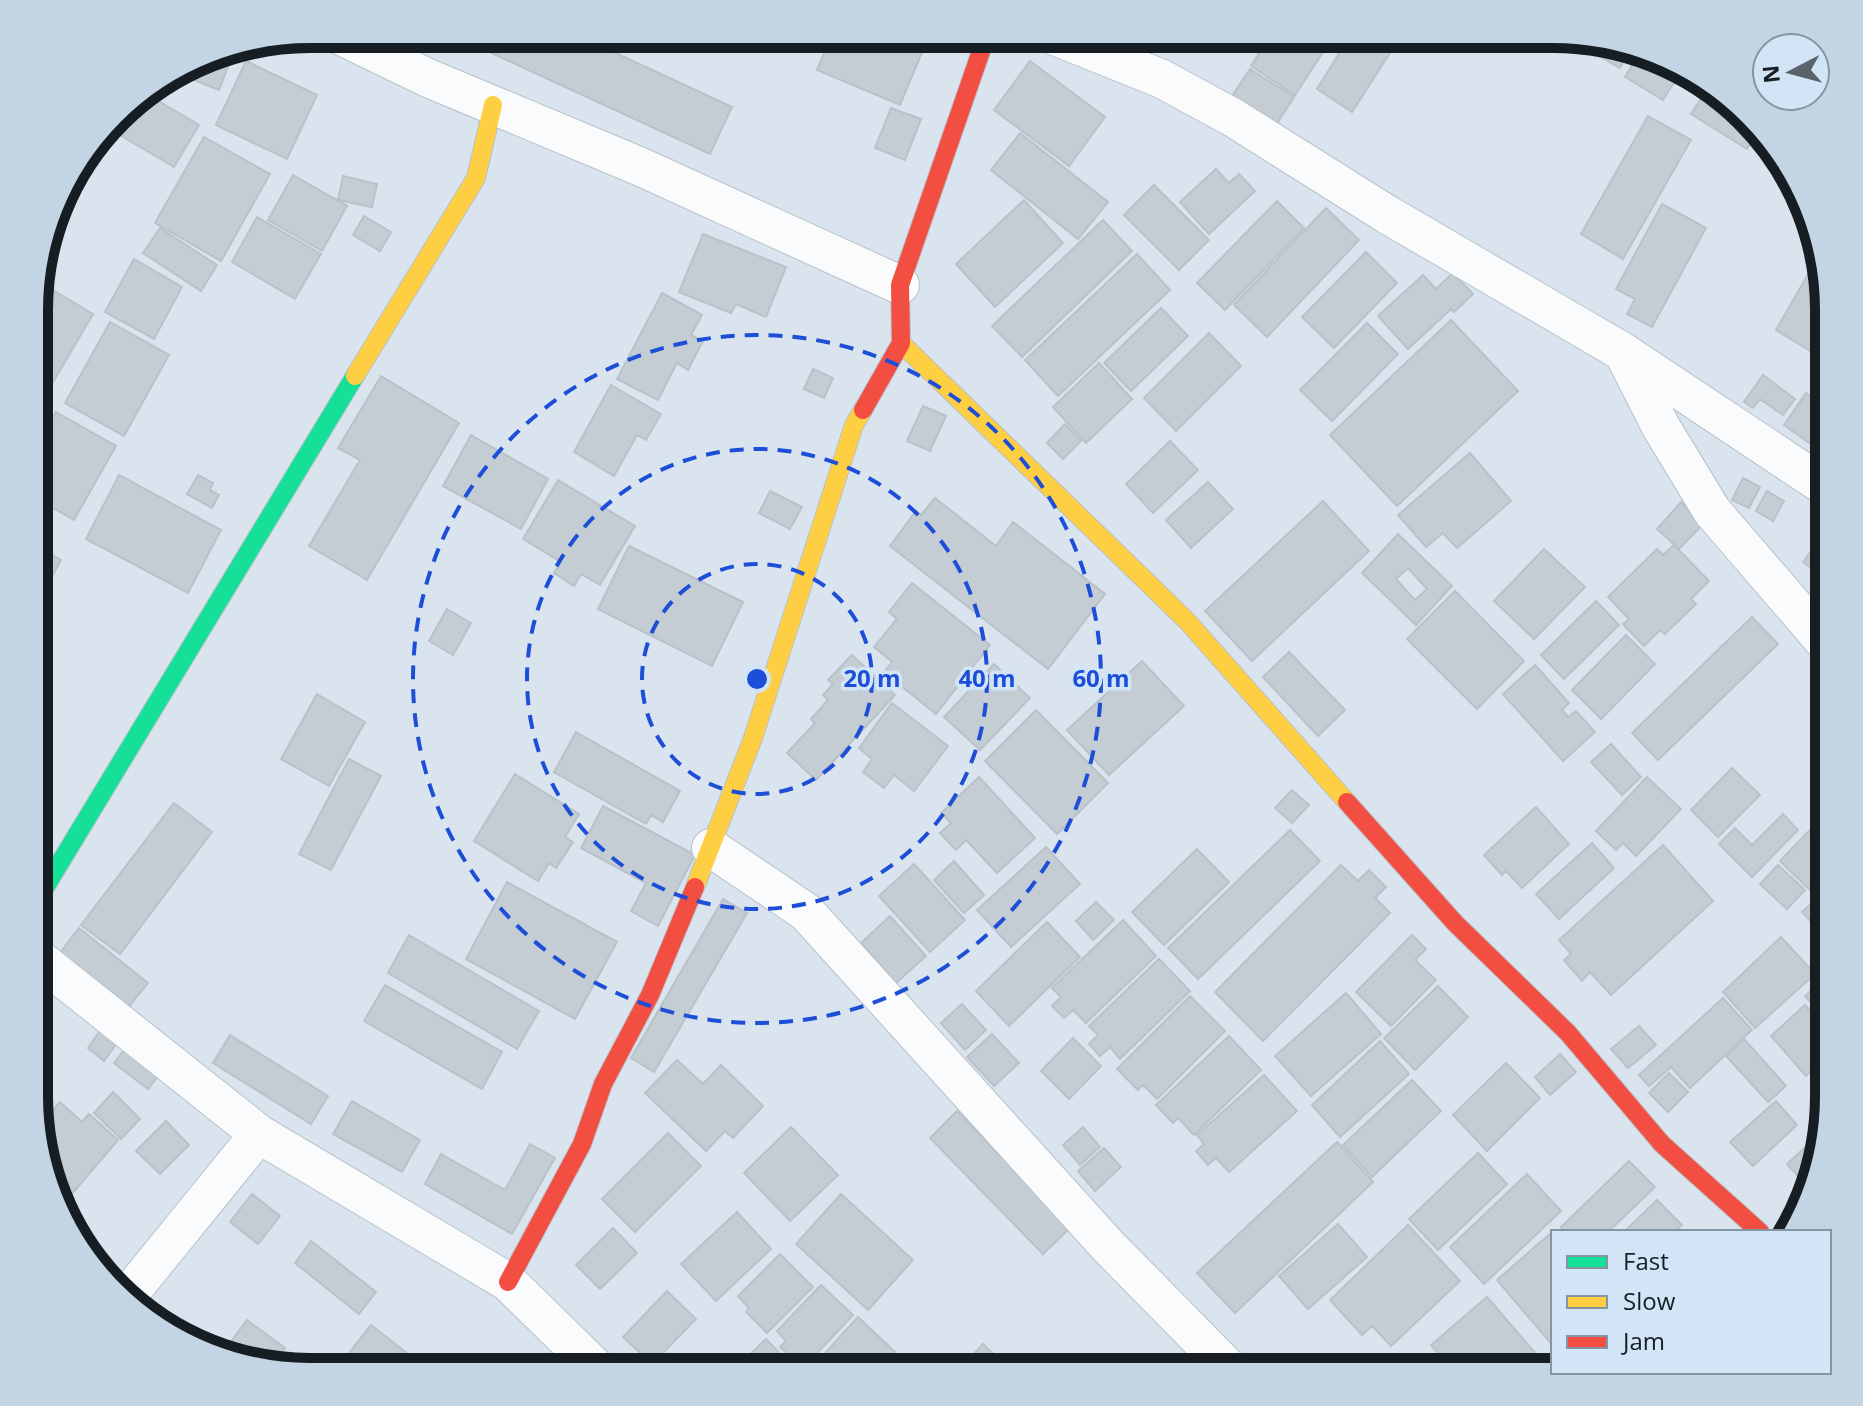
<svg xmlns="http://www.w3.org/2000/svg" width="1863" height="1406" viewBox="0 0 1863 1406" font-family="'Open Sans',sans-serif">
  <rect width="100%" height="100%" fill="#dae4ee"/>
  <path fill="#c4cdd4" stroke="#bac1c9" stroke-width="2" fill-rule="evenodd" d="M492,34H575L732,107L710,154L485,50Z
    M832,34H905L926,43L900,105L817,70Z
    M1145,34H1171L1165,47Z
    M1271,34H1335L1295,95L1251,66Z
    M1351,34H1402L1352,112L1317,89Z
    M1559,35H1571L1585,38L1579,48Z
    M1594,40L1631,48L1620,68L1588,50Z
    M236,46L219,90L178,74L221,49Z
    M1641,51L1658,55L1682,70L1663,100L1625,77Z
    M246,61L317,95L287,159L216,125Z
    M1030,61L1105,117L1069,166L994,110Z
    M1250,69L1294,97L1276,125L1232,96Z
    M1709,86L1735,102L1758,132L1747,149L1691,114Z
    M145,93L199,125L174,167L108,128L128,102Z
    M891,108L921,119L905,160L875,148Z
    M1648,116L1691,140L1623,259L1581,234Z
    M1020,133L1108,202L1078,239L991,170Z
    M204,137L270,174L221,261L155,223Z
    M97,140L81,172L74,168Z
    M1216,169L1229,183L1239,174L1255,191L1209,234L1180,202Z
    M293,175L347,206L322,251L268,220Z
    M343,176L377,184L372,207L338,200Z
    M1154,185L1209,240L1179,270L1124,215Z
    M1024,200L1063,243L995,307L956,264Z
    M1277,201L1304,228L1225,310L1197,283Z
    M1662,204L1706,228L1652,327L1627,314L1635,299L1616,289Z
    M1326,208L1359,240L1267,337L1234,305Z
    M364,216L391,232L380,251L353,235Z
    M257,217L321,254L295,299L232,262Z
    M1103,220L1132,251L1022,357L992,326Z
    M160,228L217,265L201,291L143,253Z
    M703,234L786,267L766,317L736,304L731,313L679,292Z
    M1366,252L1397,283L1334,348L1302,317Z
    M1137,254L1170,290L1058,396L1025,360Z
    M134,259L182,287L154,339L105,312Z
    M1814,264L1819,267L1829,310V357L1827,361L1776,330Z
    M1453,273L1473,294L1454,312L1451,309L1408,349L1378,316L1423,275L1436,289Z
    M43,284L93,314L45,396L36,391V296Z
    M662,293L702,315L691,335L703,341L688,370L677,363L658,400L617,379Z
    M1161,308L1188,336L1131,391L1104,363Z
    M1451,320L1518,391L1397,506L1330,435Z
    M110,322L169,355L124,436L65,403Z
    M1367,323L1398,354L1332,421L1300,390Z
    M1209,333L1241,366L1176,431L1144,398Z
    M1099,363L1132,399L1086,443L1053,407Z
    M813,369L833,378L824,398L804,389Z
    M1763,375L1795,399L1783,415L1760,399L1753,408L1744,402Z
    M381,376L459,423L367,580L309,546L360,460L338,448Z
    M611,385L661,414L646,440L637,435L614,476L574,452Z
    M1806,393L1829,410V457L1784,425Z
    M923,406L946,416L930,451L907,441Z
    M56,412L116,446L74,520L36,498V447Z
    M1065,424L1081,441L1063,459L1047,443Z
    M471,435L548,479L521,529L443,486Z
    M1170,441L1198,470L1153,513L1126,484Z
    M1470,453L1511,501L1457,548L1443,533L1426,547L1398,515Z
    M119,475L221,530L188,593L86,539Z
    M198,475L213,483L210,490L219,495L212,508L187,494Z
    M1743,478L1760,487L1749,508L1732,500Z
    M558,480L635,526L600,585L581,574L574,586L554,573L561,562L523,539Z
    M1208,482L1233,509L1191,548L1166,520Z
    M770,491L802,507L790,529L759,513Z
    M1767,491L1784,501L1773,521L1756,511Z
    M935,498L996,546L1013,522L1105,594L1048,669L890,546L916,511L921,515Z
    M1323,501L1369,551L1252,661L1205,611Z
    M1681,502L1704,523L1679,549L1657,529Z
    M1829,527V572L1825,578L1803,562Z
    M1398,534L1452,586L1416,625L1362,573ZM1408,568L1427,589L1415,600L1396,579Z
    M36,538L52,547L49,553L61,560L43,593L36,589Z
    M1674,545L1709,581L1691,599L1696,604L1665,634L1660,630L1644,646L1623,624L1629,619L1608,597L1657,549L1663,555Z
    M629,546L743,602L712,666L598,609Z
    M1544,549L1585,587L1534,639L1494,601Z
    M912,583L990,645L936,714L884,672L892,662L874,647L897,619L889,612Z
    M1455,591L1524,661L1477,709L1407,639Z
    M1596,601L1619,625L1564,679L1541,655Z
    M447,609L471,623L453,655L429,641Z
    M1752,617L1778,644L1658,760L1632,733Z
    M1626,635L1655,664L1601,719L1572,690Z
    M1289,652L1345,710L1318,736L1263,677Z
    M852,655L895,695L816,780L787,753L815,723L811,719L828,700L823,695L833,684L828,680Z
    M1142,661L1184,706L1109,775L1067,730Z
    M994,664L1030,698L980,750L944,717Z
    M1535,665L1569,703L1562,710L1568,717L1576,711L1595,732L1563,761L1503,694Z
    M317,694L365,722L329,786L281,759Z
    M892,703L948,746L914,791L894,775L884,788L863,772L872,759L859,748Z
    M1036,710L1108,783L1057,834L985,761Z
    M576,732L680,791L663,822L651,815L646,824L554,772Z
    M1611,744L1641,777L1622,795L1591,762Z
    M349,759L381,776L331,870L299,854Z
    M1732,768L1760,795L1718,837L1691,810Z
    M515,774L579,814L565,837L573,842L556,868L549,863L538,881L474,841Z
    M979,777L1035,838L997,873L966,840L956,850L940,833L951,823L941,813Z
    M1647,777L1681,809L1636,856L1623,843L1616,850L1596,831Z
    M1292,790L1309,805L1292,823L1275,808Z
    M174,803L212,832L120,954L81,925Z
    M603,806L695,855L658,926L631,911L646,883L581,848Z
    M1536,807L1569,844L1522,888L1506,871L1502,875L1484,855Z
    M1783,814L1798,830L1752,877L1719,844L1735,828L1752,845Z
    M1290,830L1320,861L1198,979L1168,948Z
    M1810,830L1829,848V879L1814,894L1780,861Z
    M1592,843L1614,868L1559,919L1536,894Z
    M1663,845L1713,901L1611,995L1590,972L1582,981L1564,960L1571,954L1559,940Z
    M1046,847L1080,884L1011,947L977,910Z
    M1197,849L1229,882L1164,945L1132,912Z
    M954,861L984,895L964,913L934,880Z
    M914,864L965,920L930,952L879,896Z
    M1341,865L1358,881L1369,870L1386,887L1375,898L1390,913L1263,1041L1215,992Z
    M1778,865L1805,890L1787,909L1760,884Z
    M507,882L617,942L575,1019L466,959Z
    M1829,887V940L1802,912Z
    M723,899L747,913L654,1072L631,1058Z
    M1096,902L1114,920L1093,940L1076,921Z
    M890,916L926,956L896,983L861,943Z
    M1123,920L1156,956L1086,1023L1073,1010L1064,1018L1052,1006L1061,997L1052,988Z
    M1047,922L1080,957L1009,1026L976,991Z
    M79,928L148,983L127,1009L59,954Z
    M409,935L539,1011L517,1049L388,973Z
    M1412,935L1426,949L1415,960L1436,980L1391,1026L1356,992Z
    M1781,937L1815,974L1755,1028L1723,992Z
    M1159,959L1190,991L1120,1059L1110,1047L1100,1056L1089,1044L1098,1035L1089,1026Z
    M1827,977L1828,978V1021L1805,996Z
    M385,985L502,1052L482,1089L364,1021Z
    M1438,986L1468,1017L1415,1070L1384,1038Z
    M1346,993L1381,1034L1311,1096L1275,1056Z
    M1190,996L1225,1031L1157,1099L1143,1085L1138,1090L1117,1069Z
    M1723,998L1752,1030L1690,1088L1671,1067L1649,1086L1639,1075Z
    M962,1004L986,1030L965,1050L941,1023Z
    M1805,1005L1828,1030V1068L1822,1061L1806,1076L1771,1036Z
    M1639,1026L1656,1045L1628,1068L1611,1049Z
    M102,1028L119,1040L104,1061L88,1048Z
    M35,1034L53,1048L35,1073Z
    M992,1034L1019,1063L994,1086L967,1057Z
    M230,1035L328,1096L311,1124L213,1063Z
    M1229,1036L1261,1070L1194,1135L1178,1118L1173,1123L1156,1105Z
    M1073,1038L1101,1066L1069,1099L1041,1071Z
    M1744,1039L1786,1086L1768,1102L1726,1056Z
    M1380,1041L1409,1074L1340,1137L1312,1105Z
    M124,1050L159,1075L148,1089L114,1063Z
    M1560,1054L1576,1072L1550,1095L1535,1077Z
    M677,1060L703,1084L721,1065L763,1106L733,1138L725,1131L706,1151L645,1093Z
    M1506,1063L1540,1098L1487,1151L1453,1115Z
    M1669,1073L1688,1092L1668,1112L1649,1093Z
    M1264,1075L1297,1111L1229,1172L1216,1158L1208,1165L1196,1151L1204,1144L1197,1135Z
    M1412,1080L1441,1111L1372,1177L1343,1145Z
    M113,1092L140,1119L121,1139L94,1113Z
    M352,1101L420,1140L402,1172L333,1134Z
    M1776,1101L1797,1125L1753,1166L1730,1142Z
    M60,1102L82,1122L89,1114L118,1140L60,1208L38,1127Z
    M957,1111L1071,1227L1043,1254L930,1138Z
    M166,1121L189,1145L160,1174L136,1151Z
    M791,1127L838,1175L790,1221L744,1173Z
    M1083,1127L1100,1147L1080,1165L1063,1145Z
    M668,1133L701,1166L635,1232L602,1199Z
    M1814,1139L1821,1146L1813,1178L1806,1185L1787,1164Z
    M1337,1142L1373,1182L1235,1313L1197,1273Z
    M530,1144L555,1158L512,1234L425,1184L441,1154L505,1190Z
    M1104,1148L1121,1167L1095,1191L1078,1171Z
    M1478,1153L1507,1184L1438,1250L1409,1219Z
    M1629,1161L1655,1187L1608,1232H1565L1561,1227Z
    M1527,1174L1561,1211L1484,1284L1450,1247Z
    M252,1194L280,1216L258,1244L230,1222Z
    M841,1194L913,1260L868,1310L796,1244Z
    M1657,1200L1682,1225L1675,1232H1624Z
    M737,1212L771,1249L716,1301L681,1264Z
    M1338,1224L1367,1257L1308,1309L1279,1276Z
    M1408,1225L1460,1281L1391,1346L1372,1326L1362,1335L1330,1300Z
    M613,1228L637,1253L600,1289L576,1265Z
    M1552,1232L1553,1233V1346L1497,1280Z
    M311,1241L376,1292L359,1314L295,1263Z
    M780,1254L813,1287L767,1333L746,1312L749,1308L738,1296Z
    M821,1285L853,1315L803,1368L780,1347L786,1341L777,1331Z
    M667,1291L696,1319L652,1364L623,1337Z
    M1487,1297L1543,1362L1532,1372H1454L1431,1345Z
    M858,1317L895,1352L876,1372H808Z
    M247,1320L285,1348L280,1356L297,1371L221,1355Z
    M371,1325L430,1371H335Z
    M766,1339L786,1360L774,1372H732Z
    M983,1344L1012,1372H957Z
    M896,1361L908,1372H886Z"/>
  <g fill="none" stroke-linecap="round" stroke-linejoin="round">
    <g stroke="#b9c1c8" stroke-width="40">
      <path id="street" d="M337,34L428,78L641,167L900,285
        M1050,34L1162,79L1232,117L1388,215L1623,352L1829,489
        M1625,356L1661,427L1712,511L1829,647
        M711,848L806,912L1108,1246L1232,1372
        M35,956L259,1134L508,1282L600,1372
        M125,1299L259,1134"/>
    </g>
    <g stroke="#b9c1c8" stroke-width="20">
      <path id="fast" d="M35,904L355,376"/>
    </g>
    <g stroke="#b9c1c8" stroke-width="20">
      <path id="slow" d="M901,343L1187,621L1347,802
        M355,376L476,178L493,105
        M695,887L753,738L854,425L863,410"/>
    </g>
    <g stroke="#b9c1c8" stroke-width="20">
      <path id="jam" d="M863,410L901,343L900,285L987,34
        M1347,802L1455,923L1568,1033L1662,1144L1760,1232
        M508,1282L582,1144L603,1084L650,995L695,887"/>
    </g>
    <use href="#street" stroke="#f9fbfc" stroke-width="38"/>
    <use href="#fast" stroke="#16e098" stroke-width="18"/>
    <use href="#slow" stroke="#ffcf43" stroke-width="18"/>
    <use href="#jam" stroke="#f24e42" stroke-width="18"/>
  </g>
  <g fill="none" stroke="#1d4ed8" stroke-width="4" stroke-dasharray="14 10">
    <circle cx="757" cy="679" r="115"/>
    <circle cx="757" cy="679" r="230"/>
    <circle cx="757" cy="679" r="344"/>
  </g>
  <path d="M0 0H1863V1406H0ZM310 48H1553A262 262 0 0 1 1815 310V1096A262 262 0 0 1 1553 1358H310A262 262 0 0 1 48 1096V310A262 262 0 0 1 310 48Z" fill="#c3d5e5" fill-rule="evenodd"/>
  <path fill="none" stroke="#161d23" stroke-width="10" d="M310 48H1553A262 262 0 0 1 1815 310V1096A262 262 0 0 1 1553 1358H310A262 262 0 0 1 48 1096V310A262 262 0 0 1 310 48Z"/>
  <circle cx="757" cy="679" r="12" fill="#1d4ed8" stroke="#d2e5f6" stroke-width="4"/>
  <g font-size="24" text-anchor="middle" font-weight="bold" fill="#1d4ed8" stroke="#d2e5f6" stroke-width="7" stroke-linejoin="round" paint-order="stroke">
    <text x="872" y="687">20 m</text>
    <text x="987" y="687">40 m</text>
    <text x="1101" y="687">60 m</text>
  </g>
  <rect x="1551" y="1230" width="280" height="144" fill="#d2e5f6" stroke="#8795a2" stroke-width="2"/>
  <rect x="1567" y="1256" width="40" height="12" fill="#16e098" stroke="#8795a2" stroke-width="2"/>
  <text x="1623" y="1270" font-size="24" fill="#161d23">Fast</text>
  <rect x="1567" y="1296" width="40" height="12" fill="#ffcf43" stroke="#8795a2" stroke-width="2"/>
  <text x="1623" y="1310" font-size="24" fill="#161d23">Slow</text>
  <rect x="1567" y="1336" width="40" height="12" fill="#f24e42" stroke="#8795a2" stroke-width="2"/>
  <text x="1623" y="1350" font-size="24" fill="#161d23">Jam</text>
  <g transform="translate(1791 72) rotate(264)"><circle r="38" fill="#d2e5f6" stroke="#8795a2" stroke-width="2"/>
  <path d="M0-6L14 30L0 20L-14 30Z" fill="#5b636a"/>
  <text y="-12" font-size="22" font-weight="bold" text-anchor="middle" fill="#161d23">N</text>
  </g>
</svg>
